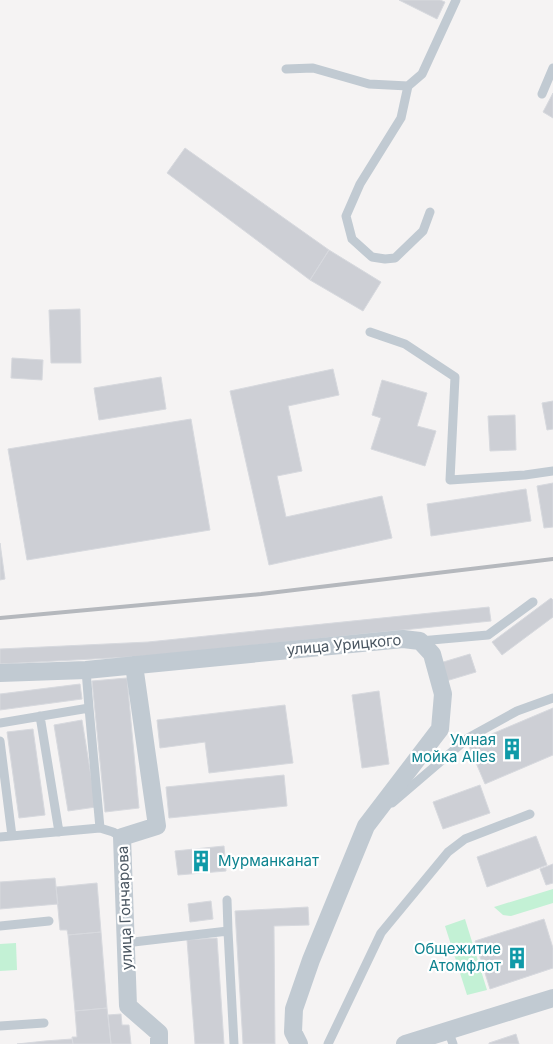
<svg xmlns="http://www.w3.org/2000/svg" width="553" height="1044" viewBox="0 0 553 1044" font-family="Inter,sans-serif">
  <rect width="100%" height="100%" fill="#f5f3f3"/>
  <path fill="#c3f1d5" d="M553,889V903L511,916L503,915L494,907Z
    M465,919L487,990L467,995L445,926Z
    M16,943L17,970L0,971V944Z"/>
  <path fill="#cdcfd5" stroke="#d7d9de" d="M399,0H440L445,2L437,19Z
    M553,93V118L543,112Z
    M185,148L329,250L310,280L167,173Z
    M329,250L381,282L363,311L310,280Z
    M80,309L81,363H51L49,310Z
    M12,358L43,360L42,380L11,378Z
    M333,369L339,395L288,406L302,471L277,476L286,517L382,496L392,538L269,565L230,391Z
    M161,377L166,409L99,420L94,388Z
    M382,380L427,393L417,426L436,431L425,466L371,449L381,418L372,415Z
    M553,401V429L547,430L542,403Z
    M515,415L516,450L490,451L488,416Z
    M191,419L210,530L27,560L8,449Z
    M553,483V527L544,528L537,486Z
    M526,489L531,521L431,536L427,504Z
    M0,543L5,579L0,580Z
    M551,598L553,600V617L502,655L492,642Z
    M489,607L491,621L149,656L0,664V649L148,642Z
    M470,654L476,672L446,681L440,663Z
    M127,678L139,808L105,812L92,681Z
    M80,684L82,699L0,710V694Z
    M379,691L389,764L362,768L352,695Z
    M285,705L293,763L209,773L205,742L160,748L157,720Z
    M553,708V755L485,784L468,744Z
    M82,720L96,807L68,811L54,725Z
    M33,729L45,815L19,818L7,732Z
    M284,775L287,806L169,818L166,787Z
    M480,785L490,813L443,829L433,802Z
    M536,836L547,865L487,887L477,857Z
    M224,846L226,871L178,875L175,851Z
    M553,864V883L546,885L540,869Z
    M55,878L58,904L0,909V882Z
    M97,883L101,932L68,935L67,930H60L56,887Z
    M211,901L213,919L190,922L188,904Z
    M308,907L309,925L274,926L275,1044H243L235,911Z
    M544,919L553,948V968L490,989L475,941Z
    M101,932L107,1008L75,1011L68,935Z
    M217,938L224,1044H195L187,940Z
    M107,1008L111,1044H73L72,1037H77L75,1011Z
    M121,1014L122,1025H129L131,1044H111L108,1015Z
    M516,1034L519,1044H489V1043Z
    M72,1039L73,1044H17L45,1041Z"/>
  <g fill="none" stroke-linecap="round" stroke-linejoin="round">
    <path stroke="#c1cad2" stroke-width="9" d="M286,69L313,68L369,84L408,86L422,74L456,0
      M408,86L401,118L360,184L346,216L352,239L372,257L385,259L395,258L423,231L430,212
      M542,94L553,68
      M370,332L405,344L455,377L450,480L525,475L553,471
      M420,641L488,635L533,602
      M86,670L89,708
      M40,716L59,832
      M0,723L89,708L100,828
      M0,741L12,836
      M392,803L468,738L517,711L553,698
      M0,837L100,828L113,832L122,837
      M227,900L228,931
      M0,926L49,921
      M125,943L228,931L234,1044
      M0,1026L44,1023
      M448,1030L453,1044
      M328,1044L381,933L448,852L465,839L530,814"/>
    <path stroke="#c1cad2" stroke-width="18" d="M134,665L157,826L122,837L128,1006L159,1033V1044
      M0,673L86,670L403,639L420,641L432,654L443,694L440,729L366,826L311,960L294,1009L293,1032L299,1044
      M405,1044L553,998"/>
    <path stroke="#b5b8bd" stroke-width="4" d="M0,618L261,594L553,559"/>
  </g>
  <defs>
    <g id="building-bare" transform="scale(1.725)"><path d="M-4-6H4V6H1V3H-1V6H-4ZM-2.5-4.3h1.7v1.8h-1.7ZM.8-4.3h1.7v1.8H.8ZM-2.5-1h1.7V.8h-1.7ZM.8-1h1.7V.8H.8Z" fill="#0f9aa8" stroke="#fff" stroke-width="2.5" paint-order="stroke"/></g>
  </defs>
  <g fill-rule="evenodd">
    <use href="#building-bare" x="512" y="749"/>
    <use href="#building-bare" x="201" y="861"/>
    <use href="#building-bare" x="517" y="958"/>
  </g>
  <g text-anchor="middle" stroke-width="4.5" stroke-linejoin="round" paint-order="stroke">
    <g font-size="15" fill="#4a5661" stroke="#fff">
      <text transform="translate(344 645) rotate(-5)" y="5">улица Урицкого</text>
      <text transform="translate(125 908) rotate(-92)" y="5">улица Гончарова</text>
    </g>
    <g font-size="15" fill="#0d838f" stroke="#fff" text-anchor="end">
      <text x="496" y="745">Умная<tspan x="496" dy="17">мойка Alles</tspan></text>
      <text x="218" y="866" text-anchor="start">Мурманканат</text>
      <text x="501" y="954">Общежитие<tspan x="501" dy="17">Атомфлот</tspan></text>
    </g>
  </g>
</svg>
